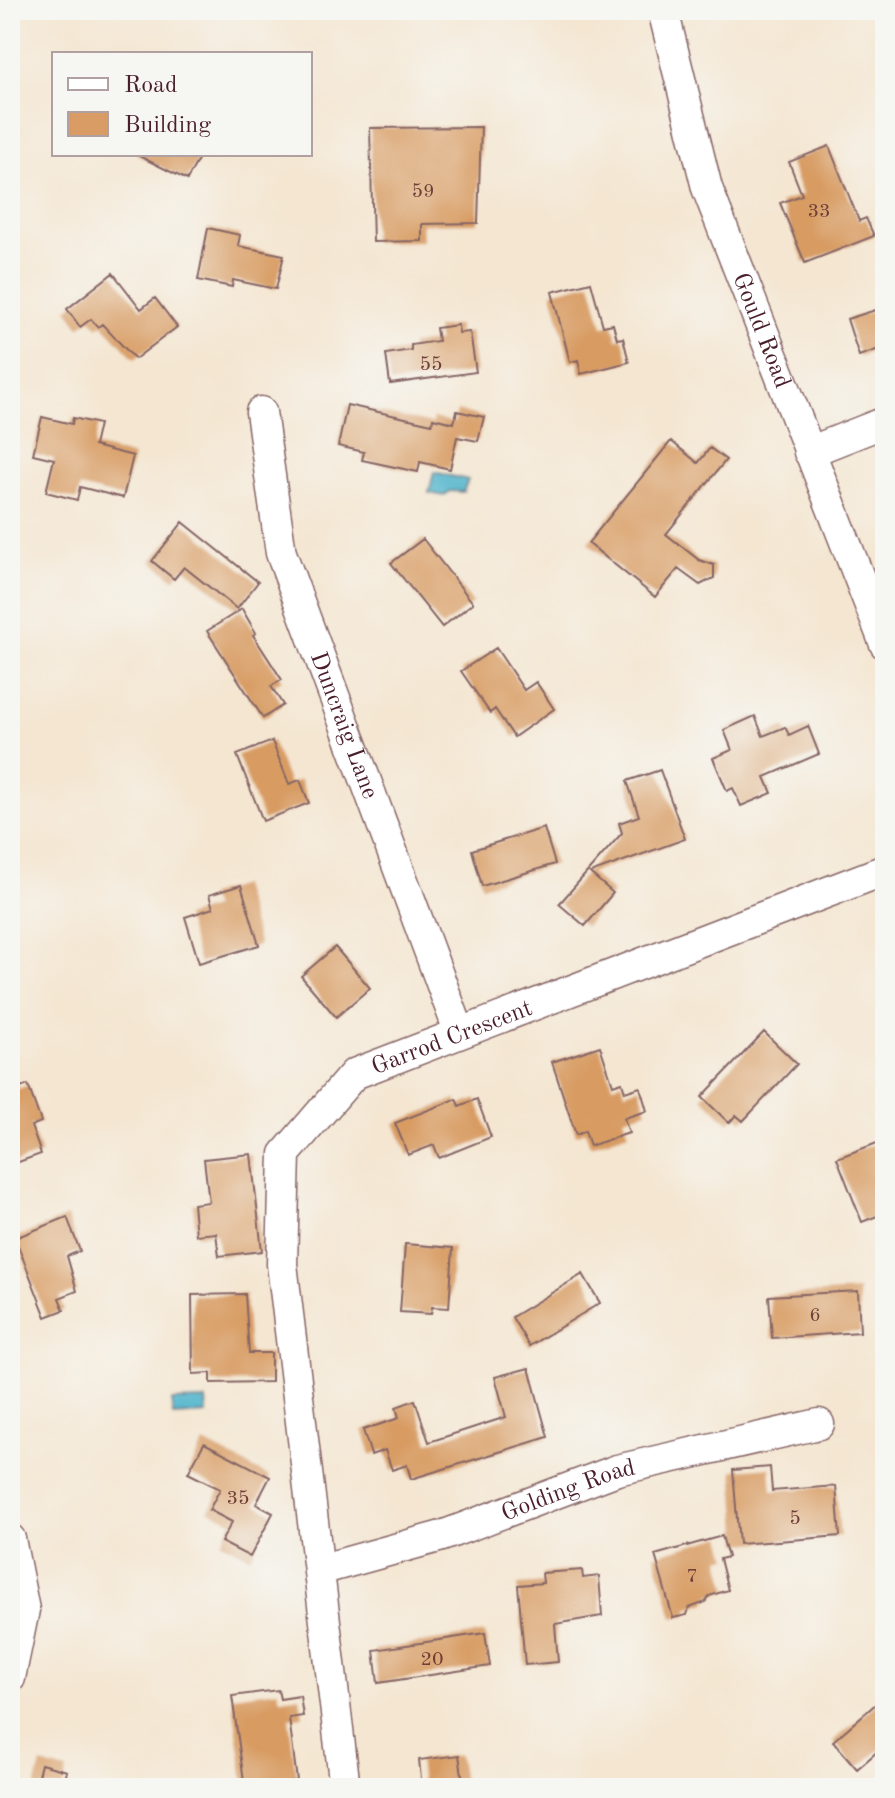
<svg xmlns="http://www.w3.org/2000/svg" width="895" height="1798" viewBox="0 0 895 1798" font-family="'Old Standard TT',serif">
  <rect width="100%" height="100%" fill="#f6f6f2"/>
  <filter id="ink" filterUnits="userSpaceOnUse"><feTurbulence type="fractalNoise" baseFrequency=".0125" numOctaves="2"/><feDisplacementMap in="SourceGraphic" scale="16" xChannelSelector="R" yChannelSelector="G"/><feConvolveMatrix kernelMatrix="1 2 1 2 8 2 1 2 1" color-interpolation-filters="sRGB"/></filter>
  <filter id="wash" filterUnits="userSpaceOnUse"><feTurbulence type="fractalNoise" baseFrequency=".006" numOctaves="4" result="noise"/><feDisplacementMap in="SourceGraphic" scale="32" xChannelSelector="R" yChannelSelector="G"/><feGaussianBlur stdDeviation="1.8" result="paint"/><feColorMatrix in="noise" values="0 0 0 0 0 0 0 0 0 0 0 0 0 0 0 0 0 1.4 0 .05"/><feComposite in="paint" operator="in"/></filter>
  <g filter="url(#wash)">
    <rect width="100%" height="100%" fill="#f4e6d1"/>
    <path fill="#4cb2ca" stroke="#4b687a" stroke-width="2" d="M434,472L468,480L463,492L450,491L444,496L429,493Z
      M206,1400L207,1414L173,1416L172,1401Z"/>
    <g id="blocks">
      <path fill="#d89c64" d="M481,127L478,223L422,224V241L373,242L370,128Z
        M829,146L859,221L866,218L874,236L805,263L780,203L802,195L789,162Z
        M135,154H201L187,180Z
        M208,228L240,235L238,246L284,255L276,289L233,280L232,287L198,280Z
        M113,273L141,309L155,298L177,327L135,359L102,324L98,327L91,319L80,327L67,309Z
        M591,282L603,326L613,324L617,339L623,338L629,362L581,374L578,360L570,362L552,292Z
        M885,307V347L859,356L847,319Z
        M458,325L459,333L470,332L476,372L390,384L386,354L411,350V345L438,341L436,328Z
        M347,405L432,424L433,418L454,423L457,411L484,417L478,441L457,437L450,469L420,462L418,472L362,460L364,452L338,446Z
        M42,417L72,424L73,418L99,424L94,446L133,456L123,498L80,487L77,500L46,492L54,459L33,454Z
        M671,441L698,463L710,448L726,460L666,534L699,560L714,565V578L700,585L678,569L655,597L588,543Z
        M183,522L258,582L237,609L184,567L174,579L152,561Z
        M423,539L473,603L442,627L391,563Z
        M242,609L256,633L253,635L282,680L271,686L283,705L263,718L207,631Z
        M496,648L524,690L536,682L554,709L514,737L495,709L490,713L461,671Z
        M755,716L763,736L785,727L789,735L808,726L819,754L765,777L772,793L741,806L733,788L727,791L713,758L732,750L724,730Z
        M272,741L289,784L300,780L309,803L263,821L237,755Z
        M660,770L685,839L590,873L613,893L585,926L559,904L622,833L619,823L639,816L627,781Z
        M544,828L555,864L482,886L472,850Z
        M241,885L259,945L199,963L185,917L213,908L209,895Z
        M335,947L370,988L336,1017L301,976Z
        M764,1032L797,1064L743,1121L736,1115L729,1123L702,1097Z
        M600,1046L613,1085L622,1082L625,1092L640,1087L647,1111L624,1118L629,1133L590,1146L585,1131L576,1135L552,1062Z
        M13,1075L18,1089L28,1085L41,1122L31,1126L41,1154L10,1165Z
        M456,1099L459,1106L477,1099L491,1137L439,1158L434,1145L408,1155L395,1123Z
        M885,1140V1213L862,1222L837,1158Z
        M251,1154L262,1251L219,1256L216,1233L196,1235L193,1204L209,1202L204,1159Z
        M67,1217L80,1251L67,1256L77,1291L59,1298L64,1310L46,1317L15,1238Z
        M405,1244L453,1248L449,1308L432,1307L431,1314L400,1312Z
        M583,1274L600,1303L529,1346L512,1317Z
        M858,1291L860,1332L772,1338L769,1296Z
        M245,1294L249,1353H271V1382L211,1383V1373L193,1374L192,1295Z
        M529,1368L548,1437L411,1479L407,1465L392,1470L385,1450L371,1455L363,1430L399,1418L396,1407L415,1400L429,1442L506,1417L495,1377Z
        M204,1443L270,1477L256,1504L273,1513L250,1557L221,1542L232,1522L209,1510L220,1489L188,1473Z
        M770,1467L772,1491L836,1486L840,1536L739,1544L733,1470Z
        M722,1536L728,1557L720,1559L728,1590L709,1596L706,1602L689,1608L687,1615L673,1618L655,1555Z
        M582,1570L583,1578L599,1576L602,1616L555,1624L558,1662L525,1665L518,1585L543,1583L542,1573Z
        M485,1633L490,1666L378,1683L374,1650Z
        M278,1690L280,1699L300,1696L303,1716L289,1718L297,1781L245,1788L232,1696Z
        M885,1696V1745L857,1769L833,1741Z
        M459,1755L464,1788H422L419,1760Z
        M41,1764L67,1771L63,1788H35Z"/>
    </g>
  </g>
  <g filter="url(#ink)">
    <use href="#blocks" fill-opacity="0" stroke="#866565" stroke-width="2"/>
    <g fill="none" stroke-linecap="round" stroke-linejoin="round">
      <g stroke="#866565" stroke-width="33">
        <g id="minor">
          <path id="s1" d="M663,10L707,188L885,644"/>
          <path id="s2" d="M261,412L281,553L459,1031"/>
          <path d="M809,452L885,422"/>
          <path d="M10,1539L24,1610L10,1678"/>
          <path id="s3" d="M319,1570L442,1536L617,1470L819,1424"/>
          <path id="s4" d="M345,1788L282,1264L285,1154L354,1074L885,870"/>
        </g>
      </g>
      <use href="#minor" stroke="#fff" stroke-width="30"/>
    </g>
  </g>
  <g text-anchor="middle" stroke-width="6" stroke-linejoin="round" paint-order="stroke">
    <g font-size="20" fill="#6e3e39">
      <text x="423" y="197">59</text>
      <text x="819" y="217">33</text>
      <text x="431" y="370">55</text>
      <text x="815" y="1321">6</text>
      <text x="238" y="1504">35</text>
      <text x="795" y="1524">5</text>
      <text x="692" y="1582">7</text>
      <text x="432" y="1665">20</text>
    </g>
    <g font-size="24" fill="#4a1f2b" stroke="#f6f6f2">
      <text dy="8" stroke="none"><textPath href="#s1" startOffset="336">Gould Road</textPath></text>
      <text dy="8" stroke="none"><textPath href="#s2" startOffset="326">Duncraig Lane</textPath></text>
      <text dy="8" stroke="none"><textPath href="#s4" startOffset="848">Garrod Crescent</textPath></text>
      <text dy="8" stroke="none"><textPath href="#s3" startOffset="262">Golding Road</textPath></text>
    </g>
  </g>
  <rect width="895" height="1798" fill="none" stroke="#f6f6f2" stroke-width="40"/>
  <rect x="52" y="52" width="260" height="104" fill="#f6f6f2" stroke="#b1a0a2" stroke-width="2"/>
  <rect x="68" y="78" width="40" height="12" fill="#ffffff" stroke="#b1a0a2" stroke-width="2"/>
  <text x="124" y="92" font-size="24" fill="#4a1f2b">Road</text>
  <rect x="68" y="112" width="40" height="24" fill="#d89c64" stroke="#b1a0a2" stroke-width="2"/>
  <text x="124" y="132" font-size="24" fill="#4a1f2b">Building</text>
</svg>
